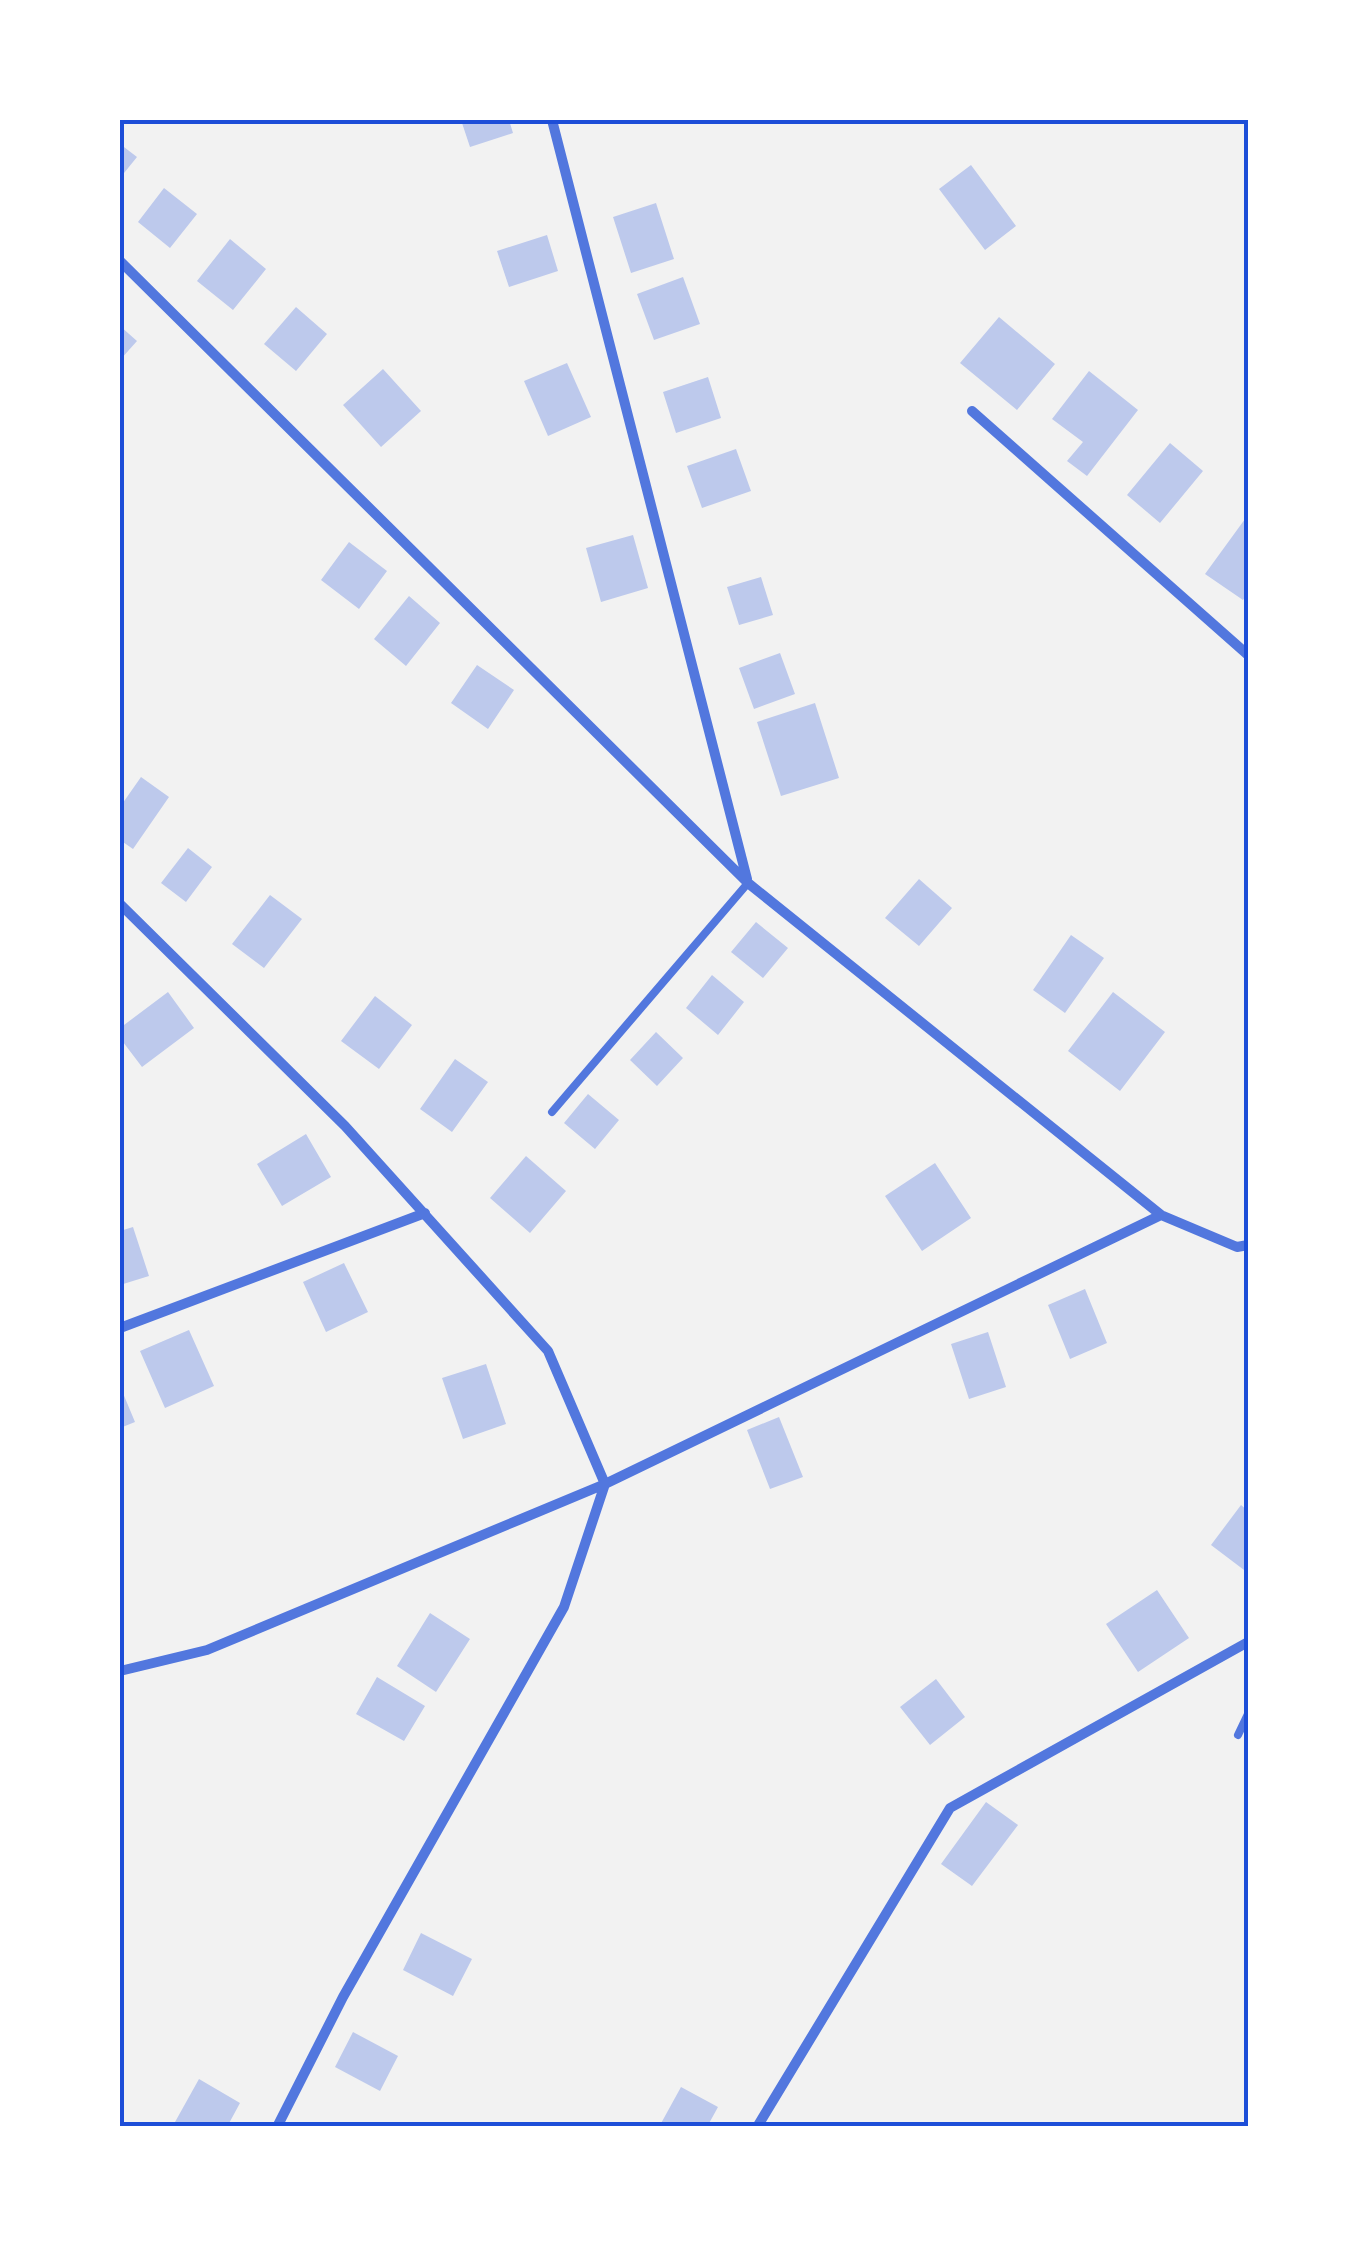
<svg xmlns="http://www.w3.org/2000/svg" width="1368" height="2247" viewBox="0 0 1368 2247" font-family="Spectral,serif">
  <rect width="100%" height="100%" fill="#f2f2f2"/>
  <path fill="#bdc9ec" d="M461,120H509L513,133L470,147Z
    M120,144L137,157L120,178Z
    M971,165L1016,226L985,250L939,189Z
    M164,188L197,214L170,248L138,222Z
    M656,203L674,259L631,273L613,217Z
    M547,235L558,271L509,287L497,251Z
    M230,239L266,269L233,310L197,281Z
    M683,277L700,324L654,340L637,294Z
    M296,307L327,334L296,371L264,344Z
    M999,317L1055,364L1017,410L960,363Z
    M120,326L137,341L120,360Z
    M567,363L591,417L548,436L524,381Z
    M383,369L421,411L381,447L343,405Z
    M1089,371L1138,410L1087,476L1067,461L1083,442L1052,419Z
    M708,377L721,418L676,433L663,392Z
    M1170,443L1203,471L1160,523L1127,495Z
    M736,449L751,491L702,508L687,466Z
    M1245,519L1248,521V593L1243,600L1205,574Z
    M633,535L648,588L601,602L586,548Z
    M349,542L387,571L359,609L321,580Z
    M761,577L773,615L739,625L727,587Z
    M409,596L440,623L406,666L374,639Z
    M780,653L795,694L754,709L739,668Z
    M477,665L514,690L488,729L451,703Z
    M815,703L839,778L781,796L757,722Z
    M141,777L169,797L133,849L120,840V807Z
    M188,848L212,867L186,902L161,883Z
    M919,879L952,908L919,946L885,918Z
    M270,895L302,919L264,968L232,944Z
    M756,922L788,948L763,978L731,952Z
    M1071,935L1104,958L1065,1013L1033,990Z
    M712,975L744,1002L718,1035L686,1008Z
    M168,992L194,1028L142,1067L120,1038V1028Z
    M1113,992L1165,1032L1120,1091L1068,1051Z
    M375,996L412,1025L379,1069L341,1041Z
    M656,1032L683,1058L657,1086L630,1060Z
    M455,1059L488,1082L452,1132L420,1109Z
    M588,1094L619,1120L595,1149L564,1123Z
    M306,1134L331,1177L282,1206L257,1164Z
    M526,1156L566,1191L530,1233L490,1198Z
    M935,1163L971,1218L922,1251L885,1196Z
    M133,1227L149,1276L120,1285V1231Z
    M344,1263L368,1312L326,1332L303,1282Z
    M1085,1289L1107,1343L1070,1359L1048,1305Z
    M189,1330L214,1386L165,1408L140,1351Z
    M988,1332L1006,1387L969,1399L951,1344Z
    M486,1364L506,1424L463,1439L442,1378Z
    M120,1386L135,1422L120,1428Z
    M779,1417L803,1477L770,1489L747,1430Z
    M1241,1505L1248,1511V1573L1211,1545Z
    M1157,1590L1189,1638L1138,1672L1106,1624Z
    M430,1613L470,1639L436,1692L397,1666Z
    M377,1677L425,1706L404,1741L356,1714Z
    M936,1679L965,1717L930,1745L900,1707Z
    M986,1802L1018,1825L972,1886L941,1864Z
    M421,1933L472,1959L453,1996L403,1970Z
    M353,2032L398,2056L380,2091L335,2067Z
    M199,2079L240,2103L227,2127H185L175,2122Z
    M681,2087L718,2107L707,2127H659Z"/>
  <g fill="none" stroke-linecap="round" stroke-linejoin="round">
    <path stroke="#5277de" stroke-width="8" d="M552,1112L748,883
      M1238,1735L1248,1714"/>
    <path stroke="#5277de" stroke-width="10" d="M552,120L747,879
      M120,261L748,883L1161,1215
      M972,411L1248,655
      M120,904L345,1126L548,1351L605,1484L564,1607L343,1997L277,2127
      M120,1328L425,1213
      M120,1671L207,1650L605,1484L1161,1215L1237,1247L1248,1245
      M757,2127L950,1808L1248,1642"/>
  </g>
  <rect width="1368" height="2247" fill="none" stroke="#ffffff" stroke-width="245"/>
  <rect x="122" y="122" width="1124" height="2002" fill="none" stroke="#1d4ed8" stroke-width="4"/>
</svg>
